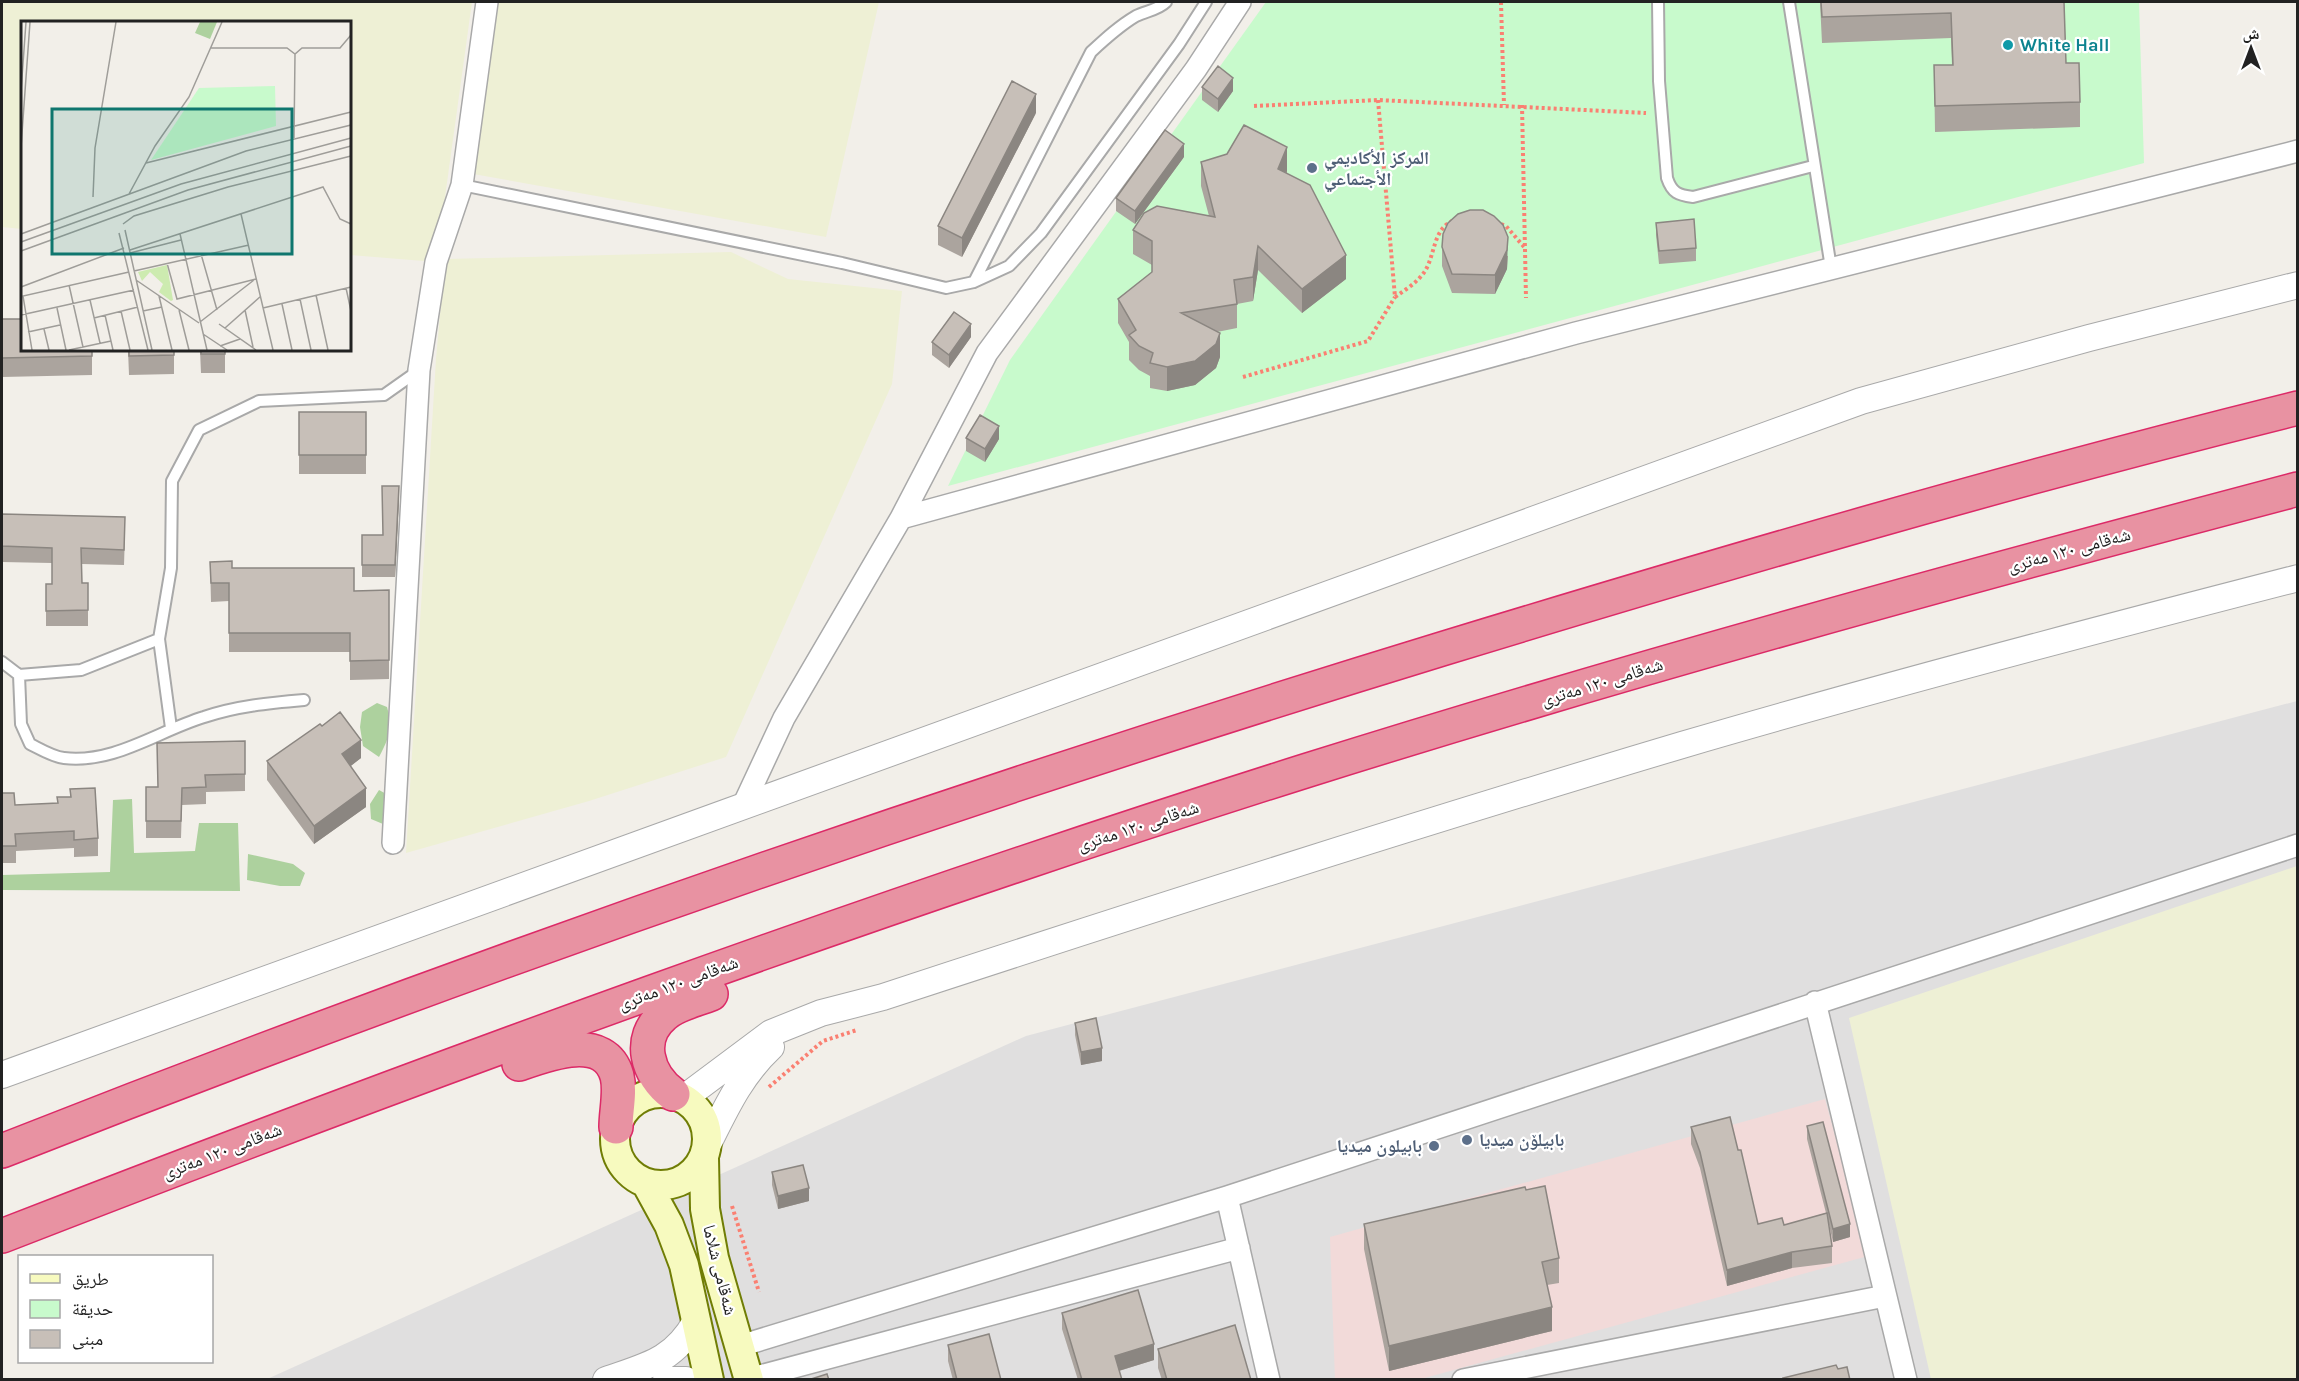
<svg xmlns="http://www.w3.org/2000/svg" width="2299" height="1381" viewBox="0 0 2299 1381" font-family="Karla,'Noto Naskh Arabic',sans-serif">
  <rect width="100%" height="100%" fill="#f2efe9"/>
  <path fill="#e0dfdf" d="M2297,701V1379L265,1380L1026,1036Z"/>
  <path fill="#f2dad9" d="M1825,1099L1868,1256L1421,1379L1335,1380L1330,1237Z"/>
  <path fill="#eef0d5" d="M2,2H472L436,262L350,255V22H22V229L2,227Z
    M490,2H879L826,237L462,172Z
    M731,252L788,279L902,291L892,384L726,757L589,801L406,853L436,359L445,259Z
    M2297,866V1379H1931L1849,1018Z"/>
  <path fill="#add19e" d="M377,703L387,707C393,728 389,738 379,757L363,746L360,727L362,712Z
    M379,790L390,796L389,814L383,824L371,819L370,804Z
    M132,799L134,853L195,851L199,823H238L240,891L2,890V875L110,872L113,800Z
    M248,854L293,864L305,873L300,886H280L247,880Z"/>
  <path fill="#c8facc" d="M1266,2H2139L2144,163L948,486L1010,360Z"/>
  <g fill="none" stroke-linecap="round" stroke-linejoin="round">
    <g stroke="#a9a9a9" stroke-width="14">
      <path id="service" d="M1658,2L1659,81L1667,178C1672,193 1678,195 1693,197L1813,166
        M1789,2L1831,268
        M462,185L842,263L946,288L974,282L1009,266L1041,233L1179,44L1206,2
        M974,282L1091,52C1105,39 1119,26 1136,16C1146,11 1158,10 1166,2
        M159,639L171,728
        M2,662L19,675
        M304,700C269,703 237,706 204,717C158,731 114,764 64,758C53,757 40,749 30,744L21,724L19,675L81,670L159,639L171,568L172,481L199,430L259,401L384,395L418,371"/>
    </g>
    <g stroke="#a9a9a9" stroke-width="24">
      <path id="minor" d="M901,518L1576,333L2298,151
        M742,808L784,718L901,518L987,353L1196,69L1240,2
        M393,843L419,370L436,262L462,185L487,2
        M1815,1002L1906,1380
        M1227,1197L1269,1380
        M740,1346L1227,1197L2298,845
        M749,1379L1239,1248
        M1463,1380L1885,1296"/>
    </g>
    <g stroke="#a9a9a9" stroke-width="28">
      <path id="tertiary" d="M2,1075L1861,401L2089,338L2298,285
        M684,1098L771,1033L821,1013L883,997C1148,910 1414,825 1682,745C1886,685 2092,631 2298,578
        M708,1144C726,1108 741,1075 771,1047
        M606,1380C646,1366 674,1361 696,1321
        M666,1380H686"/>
    </g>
    <g stroke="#707d05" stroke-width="32">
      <path id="secondary" d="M615 1139a46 46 0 1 1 92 0a46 46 0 1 1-92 0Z
        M704,1158L705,1209L714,1258L749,1380
        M646,1183L669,1225L684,1265L709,1380"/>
    </g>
    <g stroke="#dc2a67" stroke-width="36">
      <path id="motorway" d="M519,1064C547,1054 605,1032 617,1076C621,1092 616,1111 616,1127
        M673,1094C647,1075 636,1038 664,1015C676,1004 696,1000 711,994
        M2,1151C476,964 958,797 1445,648C1727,562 2011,479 2298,408
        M2,1236C432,1069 865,910 1305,771C1633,668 1965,577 2298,489"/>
    </g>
    <path stroke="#fa8072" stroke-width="4" stroke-dasharray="3 3" stroke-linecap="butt" d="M1501,2L1504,105
      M1378,100L1395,297C1405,290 1418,282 1425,271C1435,255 1433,230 1452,221
      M1522,105L1526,298
      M1254,106L1378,100L1646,113
      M1501,224L1506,226L1525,248
      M1243,377L1368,341L1395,297
      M769,1087L823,1041L857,1030
      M732,1206L759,1292"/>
    <use href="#service" stroke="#fff" stroke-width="10"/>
    <use href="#minor" stroke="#fff" stroke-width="21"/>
    <use href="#tertiary" stroke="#fff" stroke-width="26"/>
    <use href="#secondary" stroke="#f7fabf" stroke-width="28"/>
    <use href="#motorway" stroke="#e892a2" stroke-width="33"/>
  </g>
  <path fill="#aba49e" d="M1820,2H2064L2066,63L2080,102V127L1935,132L1934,65H1952L1951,38L1822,43Z
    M1202,87L1233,91L1218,112L1202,100Z
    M1036,113L962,257L938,245V226Z
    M1184,157L1135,224L1116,211V198Z
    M1201,162L1287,171V173L1346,279L1302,313L1258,270L1253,301L1237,304V328L1217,332L1220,357L1216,368L1195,385L1167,391L1150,388V376L1139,370L1129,360V342L1118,323V299L1152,272V265L1133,254V230L1209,216L1201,186Z
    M1656,223L1696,248V261L1659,264L1656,235Z
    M1442,247L1508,256L1507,269L1495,294L1452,293L1442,266Z
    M2,319L92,350V375L2,377Z
    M971,337L949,368L932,355V342Z
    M128,350H174V374L129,375Z
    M200,350H225V373H201Z
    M299,412H366V474H299Z
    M966,438L999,439L985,462L966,451Z
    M399,498L395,577H362V535H383Z
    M2,514L125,533L124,565L82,564V583H88V626H46V584H52V563L2,562Z
    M210,562L232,568L354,591L389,590V679L350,680V652H229V601L211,602Z
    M322,726L361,758L350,766L366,807L314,844L267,780V761Z
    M245,741V791L206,792V804L182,805L181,838H146V787H158L157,743Z
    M2,793L15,805L98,838V856L74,857V848L16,851V863H2Z
    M1075,1023L1102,1061L1081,1065L1075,1035Z
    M1807,1126L1850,1237L1833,1242L1828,1220L1832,1246V1263L1792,1268L1727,1286L1700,1168L1691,1144V1127L1758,1224L1784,1225L1826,1213L1807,1139Z
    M772,1172L809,1201L778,1209L772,1185Z
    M1364,1224L1559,1258V1283L1547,1285L1552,1331L1389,1371L1364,1249Z
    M1062,1313L1154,1360L1119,1371L1122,1380H1078L1062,1329Z
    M948,1345L1001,1380H953L948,1361Z
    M1158,1349L1251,1380H1162L1158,1368Z"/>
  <path fill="#8b8681" d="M1233,78V91L1218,112V99Z
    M1036,94V113L962,257V238Z
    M1184,144V157L1135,224V211Z
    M1287,147V171L1278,193V169Z
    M1508,237L1507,269L1495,294V275Z
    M1258,246V270L1253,301V277Z
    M1346,255V279L1302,313V289Z
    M971,324V337L949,368V355Z
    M1220,333V357L1216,368L1195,385L1167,391V367Z
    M999,426V439L985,462V449Z
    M399,486V498L395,577V565Z
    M361,740V758L342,773V754Z
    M366,788V807L314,844V826Z
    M1102,1048V1061L1081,1065V1052Z
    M809,1188V1201L778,1209V1196Z
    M1850,1224V1237L1833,1242V1229Z
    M1792,1252V1268L1727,1286V1270Z
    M1552,1307V1331L1389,1371V1346Z
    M1154,1344V1360L1115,1372V1356Z"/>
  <path fill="#c7bfb8" stroke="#8b8681" stroke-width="1.5" d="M1821,2H2064L2066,63H2079L2080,102L1935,106L1934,65H1953L1951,13L1822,17Z
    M1218,66L1233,78L1218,99L1202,87Z
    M1012,81L1036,94L962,238L938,226Z
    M1244,125L1287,147L1278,169L1310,185L1346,255L1302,289L1258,246L1253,277L1234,280L1237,304L1181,313L1220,333L1216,344L1195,361L1167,367L1150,363L1153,353L1139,346L1129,335L1136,330L1118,299L1152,272V241L1133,230L1144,213L1157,206L1215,217L1201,162L1227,154Z
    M1165,130L1184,144L1135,211L1116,198Z
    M1470,210H1483L1494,216L1503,225L1508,237L1507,250L1495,275L1452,274L1442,247L1443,234L1448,223L1458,214Z
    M1694,219L1696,248L1659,251L1656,223Z
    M954,312L971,324L949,355L932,342Z
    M2,319H22V350H92V356L2,358Z
    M129,350H174V355L129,356Z
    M201,350H225V354H201Z
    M299,412H366V455H299Z
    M980,415L999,426L985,449L966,438Z
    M382,486H399L395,565H362V535H383Z
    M2,514L125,517L124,550L81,548L82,583H88V610L46,611V584H52V548L2,546Z
    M232,561V568H354V591L389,590V660L350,661V633H229V583H211L210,562Z
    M340,712L361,740L342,754L366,788L314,826L267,761L320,724L322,726Z
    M245,741V774L205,775L206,787L182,788L181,821H146V787H158L157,743Z
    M95,788L98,838L74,840V831L15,834L16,846H2V793H14L15,805L58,803L57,797H71L70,789Z
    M1096,1018L1102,1048L1081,1052L1075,1023Z
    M1730,1117L1738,1150H1741L1758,1224L1782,1218L1784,1225L1827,1213L1832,1246L1792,1252L1727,1270L1700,1152L1691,1127Z
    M1823,1122L1850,1224L1833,1229L1807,1126Z
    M803,1165L809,1188L778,1196L772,1172Z
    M1545,1186L1559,1258L1542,1262L1552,1307L1389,1346L1364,1224L1525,1187L1526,1190Z
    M1138,1290L1154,1344L1115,1356L1122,1380H1082L1062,1313Z
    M1235,1325L1251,1380H1167L1158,1349Z
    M989,1334L1001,1380H957L948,1345Z
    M1836,1365L1838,1369L1847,1367L1850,1380H1784L1783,1378Z
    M827,1374L829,1380H808Z"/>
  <circle fill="#0f9aa8" stroke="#fff" stroke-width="2" cx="2008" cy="45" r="6"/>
  <g fill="#5c6f8a" stroke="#fff" stroke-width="2">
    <circle cx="1312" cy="168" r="6"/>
    <circle cx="1467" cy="1140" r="6"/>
    <circle cx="1434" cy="1146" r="6"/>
  </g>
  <g text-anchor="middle" stroke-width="4.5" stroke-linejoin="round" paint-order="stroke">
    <g font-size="18" font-weight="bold" fill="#0d838f" stroke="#fff" text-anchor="start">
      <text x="2020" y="51">White Hall</text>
    </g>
    <g font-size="18" font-weight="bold" fill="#4e5e75" stroke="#fff" text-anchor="start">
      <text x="1324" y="164">المركز الأكاديمي<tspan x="1324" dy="21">الأجتماعي</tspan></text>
      <text x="1479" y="1146">بابیلۆن میدیا</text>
      <text x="1422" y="1152" text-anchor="end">بابيلون ميديا</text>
    </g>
    <g font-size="18" fill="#222" stroke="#fff">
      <text transform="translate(2069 550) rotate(-15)" y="6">شەقامی ١٢٠ مەتری</text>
      <text transform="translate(1602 682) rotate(-17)" y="6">شەقامی ١٢٠ مەتری</text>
      <text transform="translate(1138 826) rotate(-18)" y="6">شەقامی ١٢٠ مەتری</text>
      <text transform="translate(678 983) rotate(-20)" y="6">شەقامی ١٢٠ مەتری</text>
      <text transform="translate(222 1151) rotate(-21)" y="6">شەقامی ١٢٠ مەتری</text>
      <text transform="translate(720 1270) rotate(76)" y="6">شەقامی شلاما</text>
    </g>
  </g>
  <g transform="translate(21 21)">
    <rect width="330" height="330" fill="#f2efe9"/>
    <path d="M146,244L152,279L150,280L138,271L142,263L129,251L121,260L117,251Z" fill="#cdebb0"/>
    <path d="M179,1H196L189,18L174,12Z" fill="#add19e"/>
    <path d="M254,65L255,105L130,139L178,67Z" fill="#c8facc"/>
    <path fill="none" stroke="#9f9d99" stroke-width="1.5" d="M190,27H266L274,33L281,27H319L330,14M0,70L5,1M273,117L274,33M0,126L9,1M125,142L330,91M108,173L134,125L168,76L201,1M72,176L74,127L95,1M220,193L252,329M102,203L113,195L207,166L330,135M104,209L131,329M98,212L127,329M0,213L225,130L330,104M159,213L186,329M0,221L160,163L330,117M109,229L302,166L319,198L330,203M0,230L167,169L330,125M109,232L160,219M180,233L196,289M146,242L156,278L235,258M113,250L228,224M115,259L178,302M48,264L62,326M0,266L103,227M325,267L330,290M295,274L307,329M138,275L151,329M279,278L290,329M69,279L79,322M261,283L271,329M36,287L45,329M242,287L330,266M158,289L168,329M224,289L232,326M100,290L109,329M122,290L141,286M0,294L113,269M84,294L92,329M73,297L117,286M179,301L233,259M198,303L235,329M204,307L240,275M23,308L28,329M7,311L39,304M182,313L206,329M199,325L219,318M11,329L2,275L108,251M48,329L90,320"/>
    <path fill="#0f766e" fill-opacity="0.15" stroke="#0f766e" stroke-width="3" d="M31,88H271V233H31Z"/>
    <rect width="330" height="330" fill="none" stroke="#222" stroke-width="3"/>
  </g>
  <rect width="2299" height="1381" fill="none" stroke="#222222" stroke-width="6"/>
  <rect x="18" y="1255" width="195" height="108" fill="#ffffff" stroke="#a7a7a7" stroke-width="1.5"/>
  <rect x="30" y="1274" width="30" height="9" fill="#f7fabf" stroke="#a7a7a7" stroke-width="1.5"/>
  <text x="72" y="1285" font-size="18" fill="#222222">طريق</text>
  <rect x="30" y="1300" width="30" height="18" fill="#c8facc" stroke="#a7a7a7" stroke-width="1.5"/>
  <text x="72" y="1315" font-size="18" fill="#222222">حديقة</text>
  <rect x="30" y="1330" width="30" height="18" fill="#c7bfb8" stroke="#a7a7a7" stroke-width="1.5"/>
  <text x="72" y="1345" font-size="18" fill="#222222">مبنى</text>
  <g transform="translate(2251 48)" stroke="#ffffff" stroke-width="4.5" paint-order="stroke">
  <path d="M0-4.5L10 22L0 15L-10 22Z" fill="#222222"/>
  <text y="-9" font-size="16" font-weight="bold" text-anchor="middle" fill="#222222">ش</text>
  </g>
</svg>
